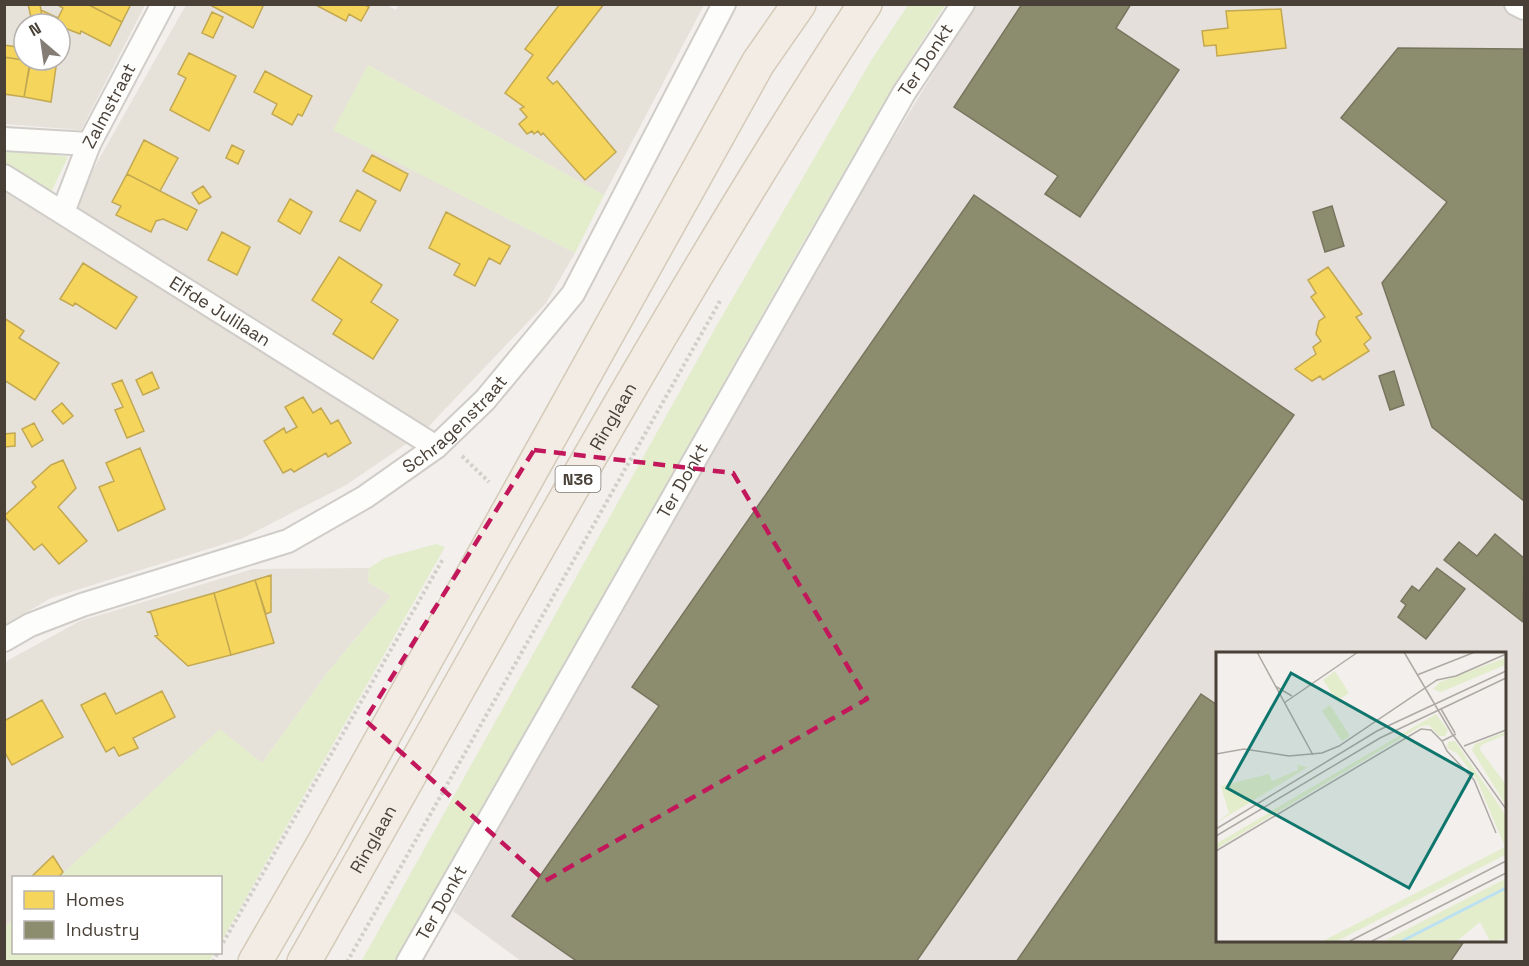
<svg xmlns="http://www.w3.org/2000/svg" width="1529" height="966" viewBox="0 0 1529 966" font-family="'Space Grotesk',sans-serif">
  <rect width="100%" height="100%" fill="#f2efec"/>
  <path fill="#e6e1d9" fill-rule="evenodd" d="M385,4L396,10L399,4L704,5L604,195L368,65L334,130L575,253L546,303L428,427L75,210L94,168L186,5Z
    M4,5H145L81,130L5,124ZM24,24H60V60H24Z
    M4,186L409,442L346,485L243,538L51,598L5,625Z
    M369,568L368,582L391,596L327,673L262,763L220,730L59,877L14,878L13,919L5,927V662L80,621L253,569Z"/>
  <path fill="#e5dfdb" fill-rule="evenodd" d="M975,5H1524V961H521L453,911L645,565L879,162ZM1217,654H1504V940H1217Z"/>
  <path fill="#e3edcb" d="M908,5H945L901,74L801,246L397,961L361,962L717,325L872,59Z
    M368,65L604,195L575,253L333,130Z
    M5,148L68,157L51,192L5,165Z
    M436,544L445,547L221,942L220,878L59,877L220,729L262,763L327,673L391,596L368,582L369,568L385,558Z
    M13,919L14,952L214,953L209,962L5,961V927Z"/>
  <path fill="#f6d55c" stroke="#c2a851" stroke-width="1.5" d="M28,4H40L43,23L32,22Z
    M56,4H87L122,22L110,46L81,31L80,34L62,27L60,31V24L43,23L41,10L58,18L63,8Z
    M87,4H131L122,22Z
    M215,4H264L253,28L212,6Z
    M314,4H363L369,7L361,21L349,14L346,21Z
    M560,4H604L547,78L553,84L557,81L616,152L585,180L543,133L541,135L538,131L534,134L532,131L527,134L519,124L527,117L520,109L524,107L505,93L533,55L525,49Z
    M1281,9L1286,48L1217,56L1216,45L1204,46L1202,31L1228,28L1226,11Z
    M212,12L223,17L213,38L202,33Z
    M4,45L24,48V60L30,61L4,57Z
    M189,53L236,76L209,131L170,110L186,78L178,74Z
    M4,57L30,61L24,97L4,94Z
    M31,60H59L56,67L51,102L24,97Z
    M265,71L312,96L302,116L298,114L292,125L272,114L277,104L254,92Z
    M144,140L178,158L160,191L127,174Z
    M232,145L244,151L238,164L226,158Z
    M372,155L408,174L400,191L363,171Z
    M127,174L197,210L187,230L163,219L156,221L151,232L116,215L121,206L112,202Z
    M203,186L211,197L199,204L192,193Z
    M357,190L376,201L360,231L340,221Z
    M290,199L312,212L300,234L278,221Z
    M446,212L510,246L500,264L489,258L475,286L454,275L460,264L429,248Z
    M222,232L250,247L237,275L208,260Z
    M339,257L382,285L371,302L398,320L373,359L333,334L342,320L312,300Z
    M83,263L137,297L116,329L75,303L73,306L60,299Z
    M1328,267L1362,314L1356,317L1371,338L1364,344L1369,351L1323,380L1320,376L1312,381L1295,369L1316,354L1313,347L1321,341L1316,334L1319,321L1325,317L1311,297L1316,293L1308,280Z
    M4,318L24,331L19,338L59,363L35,400L4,380Z
    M152,372L159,388L143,395L136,380Z
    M122,380L144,431L127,438L115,410L123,407L112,384Z
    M303,397L313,413L321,408L331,424L338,420L351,443L328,457L326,453L294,472L291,469L283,473L264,441L284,428L286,433L297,427L285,407Z
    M62,403L73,416L63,424L52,411Z
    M34,423L43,440L32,447L22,429Z
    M15,433V446L4,447V434Z
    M140,448L165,509L118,531L99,487L114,481L106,463Z
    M63,460L76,488L58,507L87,541L59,564L42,544L34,550L4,516L36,487L32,482L51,465Z
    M271,575V612L266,614L255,580Z
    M255,580L274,643L231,655L214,593Z
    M214,593L231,655L188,666L155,636L158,635L151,613L148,612Z
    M162,691L175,717L133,738L138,748L119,756L114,747L106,752L81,705L105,693L116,714Z
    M42,700L63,737L12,765L4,751V721Z
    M53,856L63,872L58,878H30Z"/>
  <path fill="#8c8c6e" stroke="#78755e" stroke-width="1.5" d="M1022,4H1131L1116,28L1179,70L1080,217L1045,194L1058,176L954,107Z
    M1398,48L1524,49V501L1432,427L1382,283L1447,202L1341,118Z
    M974,195L1294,415L916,962H578L512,916L659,706L632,687Z
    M1332,206L1344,246L1325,252L1313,212Z
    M1394,371L1404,405L1390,410L1379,376Z
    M1495,534L1524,558L1523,622L1444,560L1459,542L1477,556Z
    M1437,568L1465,589L1426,639L1398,617L1406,605L1401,601L1412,586L1419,591Z
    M1201,694L1217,705V940H1465L1450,962H1016Z"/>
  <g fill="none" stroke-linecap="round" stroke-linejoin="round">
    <g stroke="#d0cdc9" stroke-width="26">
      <g id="street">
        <path d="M1516,4L1524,8"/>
        <path d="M4,139L89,144"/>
        <path id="s1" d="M4,176L436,447"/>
        <path id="s2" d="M63,212L89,144L163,4"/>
        <path id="s3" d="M4,640L30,625L82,605L288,541L365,497L436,447L485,400L573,294L724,4"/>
        <path id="s4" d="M408,962L904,93L963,4"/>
      </g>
    </g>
    <g stroke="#d5cab8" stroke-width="36">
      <g id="primary">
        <path d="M255,962L321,848L758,63L799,4"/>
        <path id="s5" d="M304,962C487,640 663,314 865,4"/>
      </g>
    </g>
    <path stroke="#d2cfca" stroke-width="4" stroke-dasharray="3 3" stroke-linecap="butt" d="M462,456L489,482
      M220,948L443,559
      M213,962L218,952
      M347,962L720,301"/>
    <use href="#street" stroke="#fdfdfc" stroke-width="22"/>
    <use href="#primary" stroke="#f2ece4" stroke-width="33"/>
  </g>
  <path fill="none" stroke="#c2185b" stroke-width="4.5" stroke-dasharray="12 8" stroke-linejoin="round" d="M534,450L733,473L867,699L545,881L365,720Z"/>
  <g text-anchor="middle" stroke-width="6" stroke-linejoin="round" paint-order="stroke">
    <rect fill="#fff" stroke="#807973" stroke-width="1.5" x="555.5" y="466" width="45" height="26" rx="4.5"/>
    <g font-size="16" font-weight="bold" fill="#494037">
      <text x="578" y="485">N36</text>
    </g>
    <g font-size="18" fill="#494037" stroke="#fff">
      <text dy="6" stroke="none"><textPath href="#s4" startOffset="1040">Ter Donkt</textPath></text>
      <text dy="6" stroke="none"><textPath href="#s2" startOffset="116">Zalmstraat</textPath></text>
      <text dy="6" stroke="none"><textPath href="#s1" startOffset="255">Elfde Julilaan</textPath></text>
      <text dy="6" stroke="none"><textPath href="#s5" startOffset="627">Ringlaan</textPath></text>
      <text dy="6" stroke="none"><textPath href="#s3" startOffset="506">Schragenstraat</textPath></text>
      <text dy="6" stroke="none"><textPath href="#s4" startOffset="554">Ter Donkt</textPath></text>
      <text dy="6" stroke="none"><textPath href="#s5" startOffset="141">Ringlaan</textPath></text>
      <text dy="6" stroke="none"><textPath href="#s4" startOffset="68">Ter Donkt</textPath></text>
    </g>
  </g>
  <g transform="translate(1216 652)">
    <rect width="290" height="290" fill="#f2efec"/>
    <path d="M289,6V13L225,40L217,37L224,30ZM119,19L133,41L121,49L107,28ZM114,53L134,84L126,89L106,59ZM220,62L232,78L229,84H223L213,73L205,74L0,197V192ZM289,80V83L265,93L264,98L289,131V152L256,98L259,92ZM239,89L289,162V203L121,289H107L289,195L261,128L241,101L231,96L232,90ZM81,113L92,115L0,171L13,161L5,134L53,122L56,129L82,118ZM289,227V287L274,289L264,270L241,289H168Z" fill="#e3edcb"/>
    <path fill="none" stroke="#bbe0f2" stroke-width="3" d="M186,289L290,236"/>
    <path fill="none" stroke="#aea9a4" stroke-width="1.5" d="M41,0L97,103M188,0L235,80L290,157M201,23L259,0M59,34L76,44M68,51L142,0M225,57L239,81M226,89L231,99L258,128L280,181M248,94L290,78M0,102L28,97L73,104L106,101L123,94L221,28L240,24L290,2M0,177L161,79L290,19M0,184L164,86L290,26M0,199L205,77L215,78L226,89L240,82M134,289L290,209M156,289L290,221"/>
    <path fill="#0f766e" fill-opacity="0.15" stroke="#0f766e" stroke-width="3" d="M75,21L256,122L193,236L11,136Z"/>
    <rect width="290" height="290" fill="none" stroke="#494037" stroke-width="3"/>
  </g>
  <rect width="1529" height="966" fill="none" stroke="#494037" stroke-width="12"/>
  <rect x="12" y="876" width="210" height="78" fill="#ffffff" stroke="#b6b3af" stroke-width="1.5"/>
  <rect x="24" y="891" width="30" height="18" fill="#f6d55c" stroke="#b6b3af" stroke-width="1.5"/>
  <text x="66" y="906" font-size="18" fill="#494037">Homes</text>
  <rect x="24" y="921" width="30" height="18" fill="#8c8c6e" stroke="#b6b3af" stroke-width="1.5"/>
  <text x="66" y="936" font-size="18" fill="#494037">Industry</text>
  <g transform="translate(42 42) rotate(331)"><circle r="28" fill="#ffffff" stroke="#b6b3af" stroke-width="1.5"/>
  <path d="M0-4.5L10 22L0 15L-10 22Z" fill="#847d76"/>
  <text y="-9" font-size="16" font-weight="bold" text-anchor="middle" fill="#494037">N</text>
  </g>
</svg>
